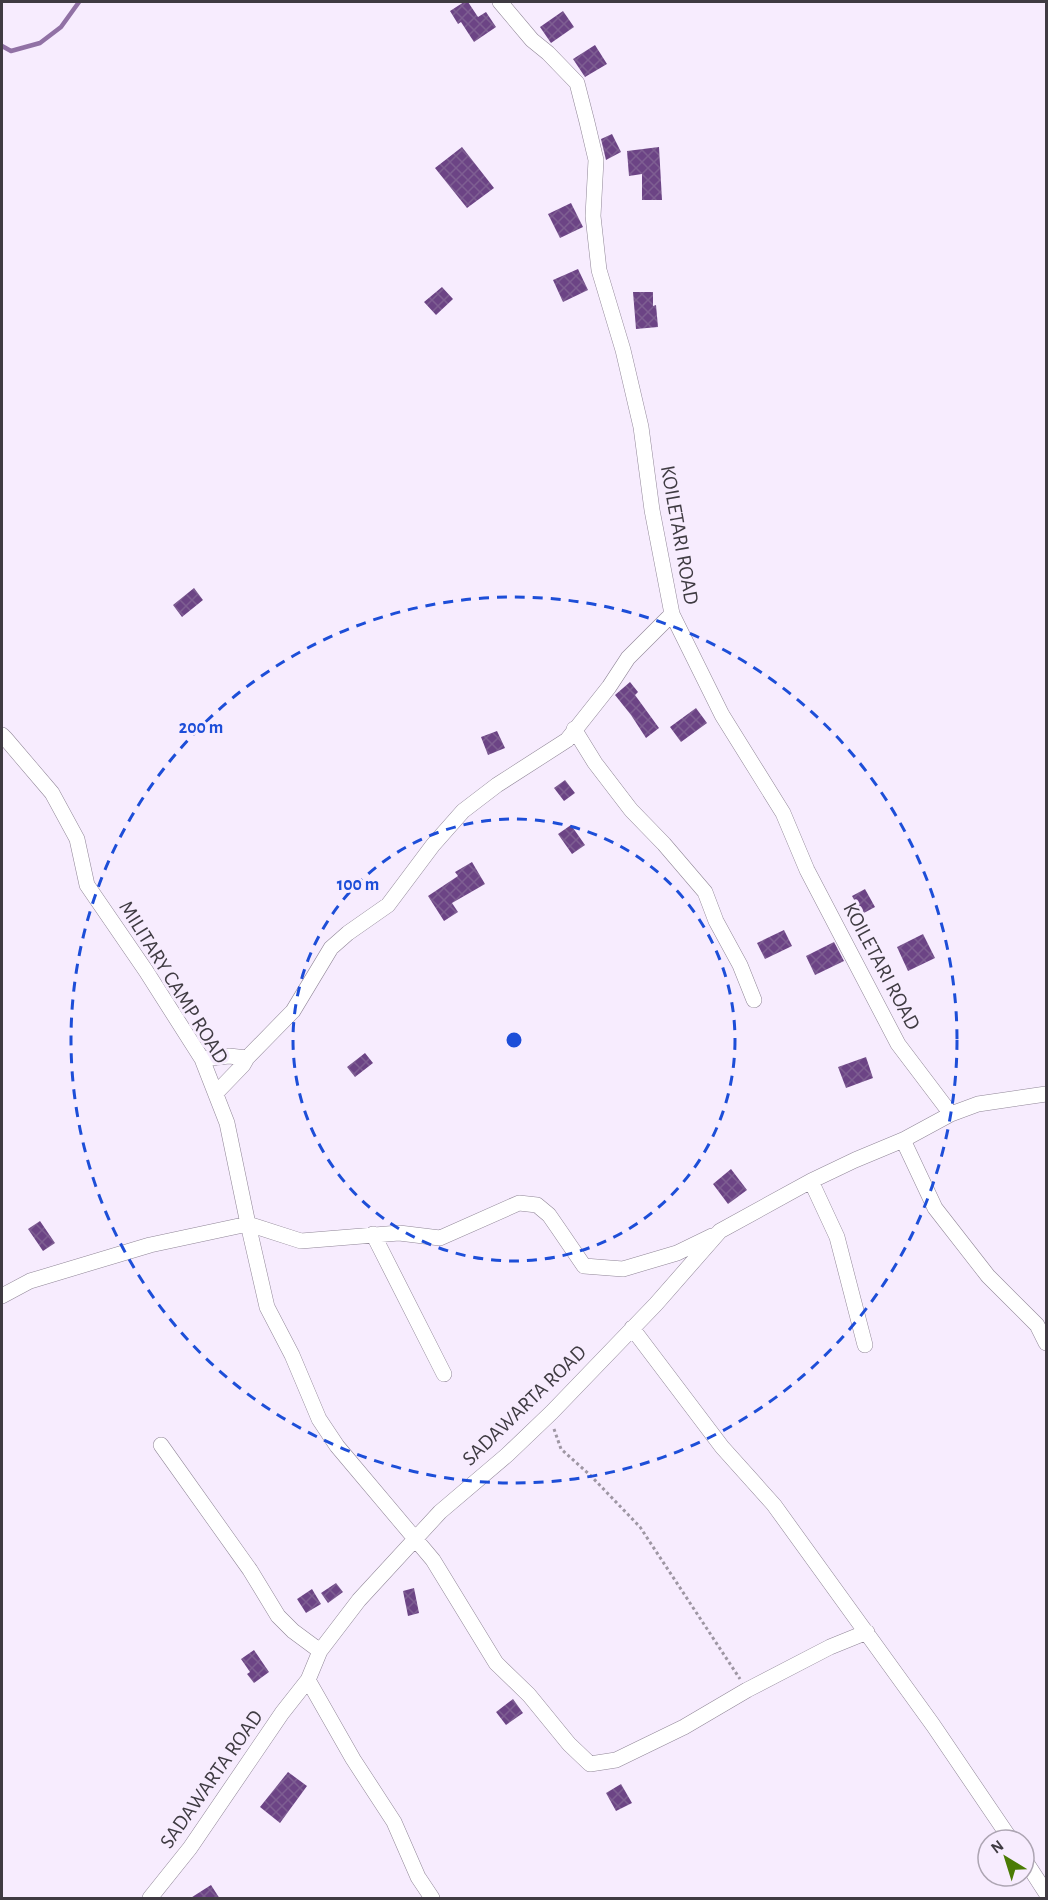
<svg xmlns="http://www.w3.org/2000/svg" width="1048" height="1900" viewBox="0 0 1048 1900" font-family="'Alegreya Sans',sans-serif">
  <defs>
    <pattern id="building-cross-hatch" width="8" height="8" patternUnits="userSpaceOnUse" patternTransform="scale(1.5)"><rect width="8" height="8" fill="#6c4485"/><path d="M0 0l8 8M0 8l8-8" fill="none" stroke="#7e5e92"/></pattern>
  </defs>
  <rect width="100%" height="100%" fill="#f7ecfe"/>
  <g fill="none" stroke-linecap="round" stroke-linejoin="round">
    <path stroke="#9171a5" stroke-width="4.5" d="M2,46L11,51L40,43L61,27L79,2"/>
  </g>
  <path fill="url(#building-cross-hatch)" d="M464,2H468L478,17L486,12L496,27L474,42L461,22L458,24L450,11Z
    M563,11L574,27L551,43L540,27Z
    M595,45L607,64L585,77L573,59Z
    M612,134L621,152L606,160L601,139Z
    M462,147L494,188L467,208L435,168Z
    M659,147L662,200H642V174L629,176L627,151Z
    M571,203L583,227L560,238L548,214Z
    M578,269L588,290L563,302L553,280Z
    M442,287L453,299L436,315L424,302Z
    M633,292H653V306L656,305L658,327L636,329Z
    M194,588L203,600L182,617L173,605Z
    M630,682L638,692L635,695L659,728L646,738L631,715L615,695Z
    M696,708L707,723L681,742L670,727Z
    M497,731L505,748L488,755L481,737Z
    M565,780L575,793L564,801L554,788Z
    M571,825L585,845L572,854L558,834Z
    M472,862L485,884L452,903L458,912L444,921L428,896L458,876L455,872Z
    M865,889L875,907L862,914L852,896Z
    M784,930L792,946L765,959L757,943Z
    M923,934L935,958L908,971L897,947Z
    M834,942L844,961L815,975L806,956Z
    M365,1053L373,1063L355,1077L347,1067Z
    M866,1057L873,1078L846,1088L838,1067Z
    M731,1169L747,1190L728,1204L713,1184Z
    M40,1221L55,1243L43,1251L28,1229Z
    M336,1583L343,1592L328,1603L321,1593Z
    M414,1588L419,1613L408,1616L403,1591Z
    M312,1589L321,1604L306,1613L297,1599Z
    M254,1650L269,1672L254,1683L247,1674L250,1672L241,1659Z
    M513,1699L523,1713L506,1725L496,1712Z
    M288,1772L307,1786L280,1823L260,1807Z
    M621,1784L632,1803L616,1811L606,1793Z
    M211,1885L220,1899H189Z"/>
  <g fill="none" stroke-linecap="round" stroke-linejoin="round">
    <g stroke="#908697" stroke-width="16">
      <path id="street" d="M500,2L532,40L548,53L577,83L587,122L596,160L593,216L599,270L623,350L641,427L652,510L672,614L722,715L783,813L807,870L898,1044L951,1114
        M574,729L595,763L631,810L664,844L705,892L716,921L740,965L754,1000
        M2,735L6,739L52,793L77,839L87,885L146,971L202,1059L227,1123L248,1224L301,1241L399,1233L440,1238L519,1203L537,1205L549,1215L558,1228L584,1266L623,1269L677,1253L712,1236
        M202,1059L229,1056L247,1058L293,1011L331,948L348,933L388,905L433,845L463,811L497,785L567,740L609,687L628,658L672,614
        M216,1093L243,1065L247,1058
        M903,1140L935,1208L988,1276L1037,1325L1046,1343
        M811,1181L837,1237L865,1345
        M373,1234L444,1374
        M2,1296L30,1281L150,1245L248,1224L267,1307L292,1355L319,1419L337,1446L433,1560L496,1663L529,1695L569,1744L590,1764L616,1760L684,1727L747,1690L830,1647L867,1632
        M632,1328L722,1447L774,1505L933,1725L1011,1840
        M161,1445L250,1570L278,1616L293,1631L320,1651
        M308,1680L353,1759L394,1822L418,1877L432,1898
        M1024,1859L1046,1893
        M150,1898L190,1848L282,1713L308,1680L320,1651L359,1600L440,1512L507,1455L552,1412L656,1304L720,1231L811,1181L855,1160L903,1140L951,1114L978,1104L1046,1094"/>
    </g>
    <path stroke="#9e96a3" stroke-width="3" stroke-dasharray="3 3" stroke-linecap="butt" d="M554,1429L561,1449L591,1476L640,1527L740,1679"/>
    <use href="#street" stroke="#fff" stroke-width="15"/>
  </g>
  <g fill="none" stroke="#1d4ed8" stroke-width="3" stroke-dasharray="10 8">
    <circle cx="514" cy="1040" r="221"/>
    <circle cx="514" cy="1040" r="443"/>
  </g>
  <g text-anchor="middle" stroke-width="6" stroke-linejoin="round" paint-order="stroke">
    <g font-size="21" fill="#3f3b42" stroke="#f7ecfe">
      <text transform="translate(680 535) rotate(80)" y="7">KOILETARI ROAD</text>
      <text transform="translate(882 966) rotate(62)" y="7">KOILETARI ROAD</text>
      <text transform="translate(174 982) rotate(58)" y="7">MILITARY CAMP ROAD</text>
      <text transform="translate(524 1405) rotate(-44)" y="7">SADAWARTA ROAD</text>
      <text transform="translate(211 1779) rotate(-55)" y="7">SADAWARTA ROAD</text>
    </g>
  </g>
  <circle cx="514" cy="1040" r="9" fill="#1d4ed8" stroke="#f7ecfe" stroke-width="3"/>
  <g font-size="18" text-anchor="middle" font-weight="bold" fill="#1d4ed8" stroke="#f7ecfe" stroke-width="6" stroke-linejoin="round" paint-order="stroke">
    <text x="201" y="733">200 m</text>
    <text x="358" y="890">100 m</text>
  </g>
  <rect width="1048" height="1900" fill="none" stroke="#3f3b42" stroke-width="6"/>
  <g transform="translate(1006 1858) rotate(322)"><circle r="28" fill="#f7ecfe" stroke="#ada5b3" stroke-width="1.5"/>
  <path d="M0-4.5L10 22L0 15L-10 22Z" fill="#4b7b05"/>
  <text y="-9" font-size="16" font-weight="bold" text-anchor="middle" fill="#3f3b42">N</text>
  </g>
</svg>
